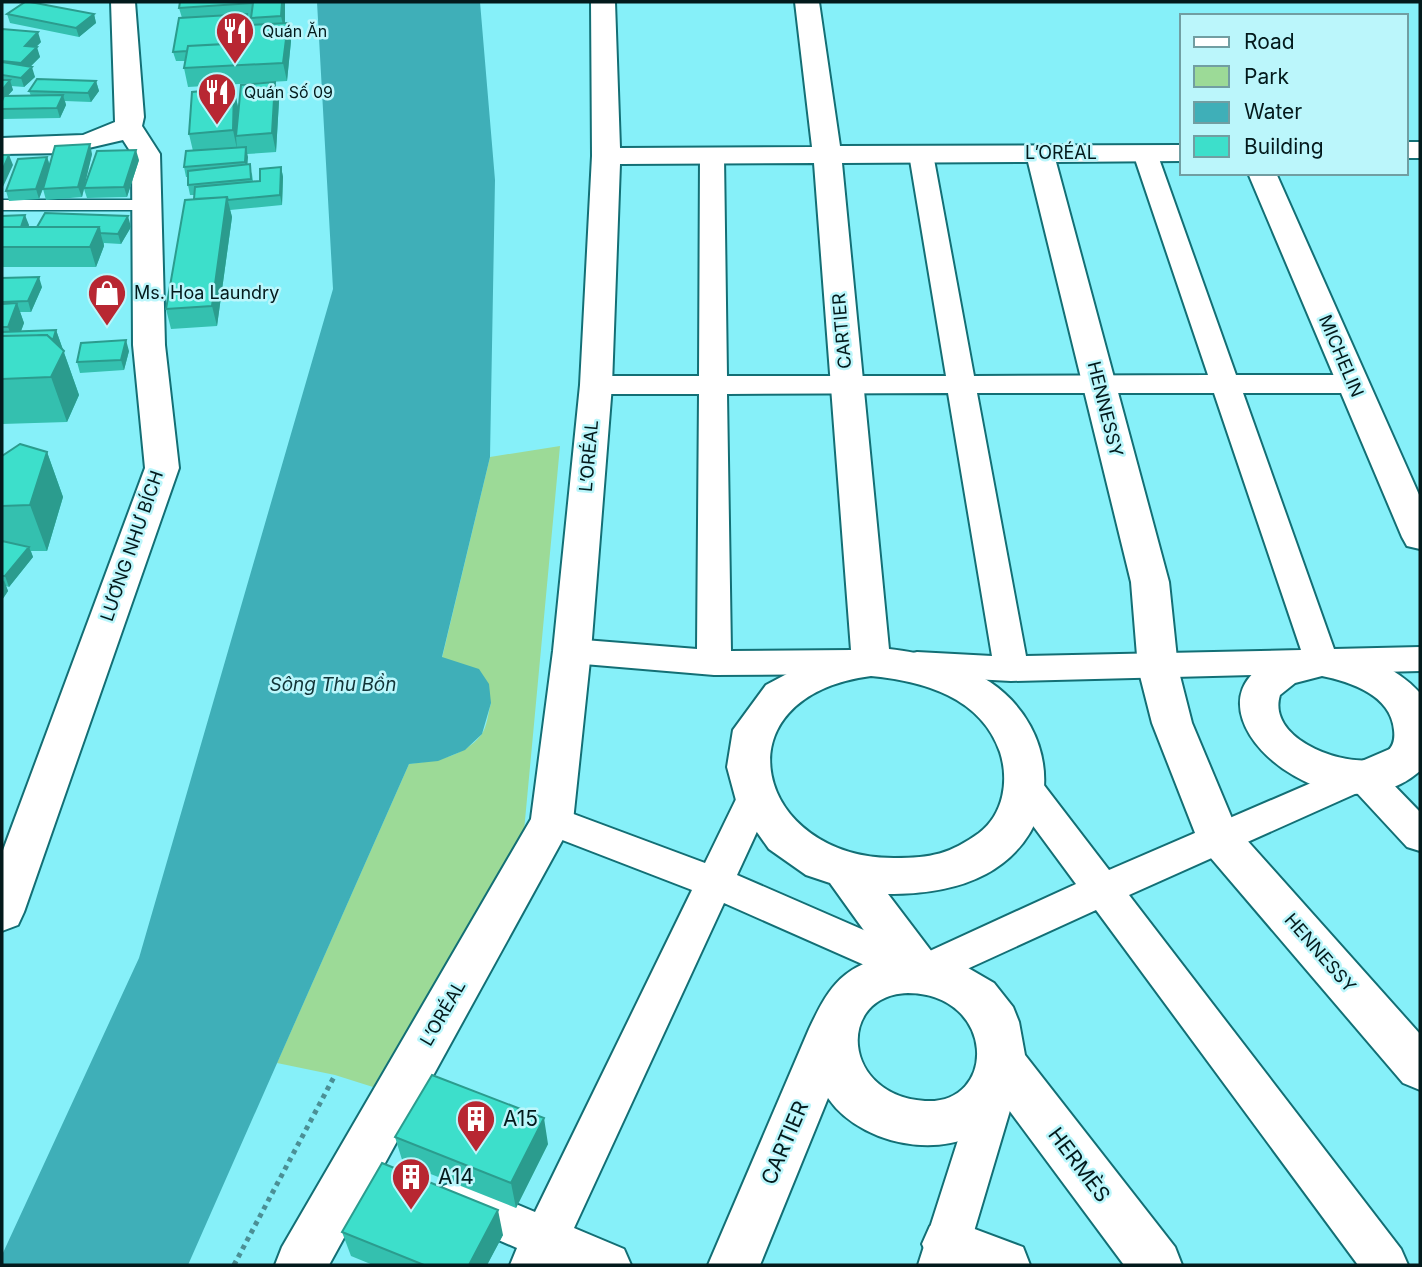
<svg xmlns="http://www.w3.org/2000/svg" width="1422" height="1267" viewBox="0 0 1422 1267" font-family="Inter,sans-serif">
  <rect width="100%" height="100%" fill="#86f0f9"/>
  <path fill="#9cda97" d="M560,446L524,831L373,1087L335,1075L277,1063L409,764C435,761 464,757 481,735C487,728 488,713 491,703L442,658L490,457Z"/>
  <path fill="#3fafb8" d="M317,2H480L495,180L490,457L442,657L479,669L489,684L491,703L482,734L465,750L438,761L409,764L188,1265H2V1255L139,958L333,289Z"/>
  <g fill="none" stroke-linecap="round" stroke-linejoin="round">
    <g stroke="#136f75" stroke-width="3">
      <path id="service" d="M2,200H147L156,205L147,210H2Z"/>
    </g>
    <g stroke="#136f75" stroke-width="4">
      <path id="pedestrian" d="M1145,146L1153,148L1157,153L1236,375H1353L1363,378L1367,384L1363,390L1353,393H1243L1334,649L1420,647V671L1011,681L917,676L905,673L900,664L905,655L917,652L992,656L948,393L727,394L731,651L852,650L864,653L869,662L864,671L852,674L714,675L572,663L560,660L555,651L560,642L572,639L697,649L699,394H596L586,391L582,385L586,379L596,376H699L700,156L703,151L712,149L721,151L724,156L727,376H946L909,154L912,149L921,147L930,149L933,154L974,376L1208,375L1133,153L1137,148ZM977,393H1214L1301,650L1026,656Z
        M1420,736V765L1388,779L1420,812V851L1407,847L1357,793L1129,895L1401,1249L1408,1265H1358L1096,910L921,990L724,903L574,1228L624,1249L631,1265H510L517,1248L443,1216L437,1201L443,1186L459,1180L535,1212L692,890L539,831L534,821L539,811L552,806L705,863L741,789L754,785L767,789L772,799L737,875L921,955L1076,884L1014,800L1009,790L1014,780L1027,776L1040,780L1109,870Z
        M996,1068L1011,1074L1017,1087L964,1265H918L975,1087L981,1074Z"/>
    </g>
    <g stroke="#136f75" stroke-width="4">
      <path id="minor" d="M111,2H135L144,117L142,126L160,154L165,345L179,468L24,912L18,925L2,931V853L145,468L133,345L132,154L123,140L67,153L2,154V138L83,135L115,122Z
        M591,2H615L620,148L812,147L795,2H819L840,146L1182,145V161L1056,162L1169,582L1178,668L1192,723L1236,828L1420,1034V1090L1403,1083L1204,850L1197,838L1152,723L1138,668L1131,582L1028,162L842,163L889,649C924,653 960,662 990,682C1061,730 1065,831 986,874C956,890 922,894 888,894L935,956L963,965L994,983L1013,1007L1019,1022L1025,1055L1175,1247L1182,1265H1124L1006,1106C969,1167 864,1151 828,1098L760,1265H708L809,1029C827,991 839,969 883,957L830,883L806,875L769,849L737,804L727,767L733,730L766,685L815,659L851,650L814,163L620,164L612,385L591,651L573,821L329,1265H275L282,1247L531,819L553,651L580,385L592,156ZM871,676C923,681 981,697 1000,752C1009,780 1004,814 979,833C950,854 931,858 895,858C756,859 713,697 871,676ZM908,993C996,994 998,1105 925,1101C841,1096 836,995 908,993Z
        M1406,142H1420V158H1406Z
        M1248,173H1276L1420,497V549L1407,546L1402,537Z
        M1322,648C1359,654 1395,665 1420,693V771C1320,858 1131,670 1322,648ZM1322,676C1351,682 1391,695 1394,730C1395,738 1394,745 1388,751C1382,754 1376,759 1369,760C1336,764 1267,737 1280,695L1295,683Z
        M948,1219L1023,1247L1030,1265H938L930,1262L922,1244L930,1226Z"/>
    </g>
    <path stroke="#4b8f95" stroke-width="5" stroke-dasharray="4.5 4.5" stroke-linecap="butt" d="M234,1265L335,1075"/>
    <use href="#service" fill="#fff" fill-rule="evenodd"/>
    <use href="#pedestrian" fill="#fff" fill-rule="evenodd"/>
    <use href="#minor" fill="#fff" fill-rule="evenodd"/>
  </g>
  <path fill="#34c0af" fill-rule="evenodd" d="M180,2H285V23L291,41L287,81L188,87L184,68L185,61H176L173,52L182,18L179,8ZM252,21L253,25L246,43L249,22Z
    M7,14H94L96,23L79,37L10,23Z
    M2,29L41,42L36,47L40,57L30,67L35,77L24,87L11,86L13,90L7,96H31L29,91L96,81L99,91L91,102L65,101L66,105L60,118L2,119Z
    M234,88L238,107V120L279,101L276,152L247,154V164L252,174L253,181H260L281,167L283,177L282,205L230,210L232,217L217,326L171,329L166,309L194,199L195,195H190L188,185V177H186L184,167L193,151L189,134Z
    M92,154L84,186L139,160L127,197L87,198L84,189L82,197L46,200L43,189L39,199L9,201L6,191L47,157L50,165Z
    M2,216L29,225L28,227H131L121,244L104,243V246L96,267H2Z
    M2,278L42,287L31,312H20L24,323L21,331L56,330L79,395L67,422L2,424Z
    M129,351L124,370L80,373L77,362Z
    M47,452L63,497L47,551H31L33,557L9,587L6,586L8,591L2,600V456Z
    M395,1137L548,1144L516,1208L403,1163Z
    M342,1232L503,1235L487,1265H373L351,1256Z"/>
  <path fill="#2b9c8e" d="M282,2H285V34L281,16Z
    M94,14L96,23L79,37L76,28Z
    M247,14L249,24L244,58L242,48Z
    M288,23L291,41L287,81L283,63Z
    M38,32L41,42L28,55L25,46Z
    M37,47L40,57L24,73L21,63Z
    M32,67L35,77L24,87L21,78Z
    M10,80L13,90L3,101L2,96V90Z
    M96,81L99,91L91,102L88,93Z
    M275,82L279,101L276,152L272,133Z
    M234,88L238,107V136H236L237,149L233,130Z
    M63,95L66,105L60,118L57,108Z
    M90,144L92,154L82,197L78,187Z
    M246,147L248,157L247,172L245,162Z
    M136,150L139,160L127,197L124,187Z
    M9,155L13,165L2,189V171Z
    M47,157L50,167L39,199L36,189Z
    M281,167L283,177L282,205L280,195Z
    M227,197L232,217L217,326L212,306Z
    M25,215L29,225L23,241L20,231Z
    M128,216L131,227L121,244L118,234Z
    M99,227L104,246L96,267L90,247Z
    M39,277L42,287L31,312L28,301Z
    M17,303L24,323L15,347L8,327Z
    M56,330L79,395L67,422L51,377L50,349Z
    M126,340L129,351L124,370L121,360Z
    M47,452L63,497L47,551L30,505Z
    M29,547L33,557L9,587L5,576Z
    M4,580L8,591L2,600V583Z
    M544,1118L548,1144L516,1208L511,1183Z
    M498,1210L503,1235L487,1265H469Z"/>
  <path fill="#3ddfcb" stroke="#2b9c8e" stroke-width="2" d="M25,2H30L94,14L76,28L7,14Z
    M180,2H282L281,16L251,18L253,3L179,8Z
    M247,14L242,43L188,46L187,51L173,52L179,18Z
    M288,23L283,63L184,68L188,46L246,43L249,25Z
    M2,29L38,32L25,46L37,47L21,63L2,61Z
    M2,62L32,67L21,78L2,75Z
    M37,79L96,81L88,93L29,91Z
    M2,80H10L2,90Z
    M275,82L272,133L236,136L241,85Z
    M234,88L233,130L189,134L192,92Z
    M63,95L57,108L2,109V101L4,96Z
    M90,144L78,187L43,189L55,146Z
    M246,147L245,162L184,167L186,151Z
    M136,150L124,187L84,188L97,151Z
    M2,155H9L2,171Z
    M47,157L36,189L6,191L18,159Z
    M250,164L251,179L188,185V171Z
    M281,167L280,195L228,200L227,197L194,199L195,187L260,181V169Z
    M227,197L212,306L166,309L185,200Z
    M45,213L128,216L118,234L100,233L99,227H37Z
    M25,215L21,227H2V216Z
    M2,227H99L90,247H2Z
    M39,277L28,301L2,302V278Z
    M17,303L8,327H2V304Z
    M56,330L53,340L47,335L2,336V332Z
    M47,335L64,351L51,377L2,379V336Z
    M126,340L121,360L77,362L81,343Z
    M20,444L47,452L30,505L2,506V456Z
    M2,541L29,547L5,576H2Z
    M432,1075L544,1118L511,1183L395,1137Z
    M382,1163L498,1210L469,1265H424L342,1232Z"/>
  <defs>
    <g id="restaurant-pin" transform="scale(2.0125)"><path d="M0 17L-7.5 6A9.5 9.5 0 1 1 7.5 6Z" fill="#b82732" stroke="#bbf6fb"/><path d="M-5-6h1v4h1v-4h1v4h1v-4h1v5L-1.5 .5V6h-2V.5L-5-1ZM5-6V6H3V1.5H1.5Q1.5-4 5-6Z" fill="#fff"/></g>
    <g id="shop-pin" transform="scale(2.0125)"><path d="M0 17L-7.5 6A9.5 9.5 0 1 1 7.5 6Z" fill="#b82732" stroke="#bbf6fb"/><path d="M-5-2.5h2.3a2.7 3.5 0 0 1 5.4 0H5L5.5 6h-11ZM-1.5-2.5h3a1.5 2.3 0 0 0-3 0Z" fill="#fff"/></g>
    <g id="building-pin" transform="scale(2.0125)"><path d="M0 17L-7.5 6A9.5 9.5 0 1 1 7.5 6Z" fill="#b82732" stroke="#bbf6fb"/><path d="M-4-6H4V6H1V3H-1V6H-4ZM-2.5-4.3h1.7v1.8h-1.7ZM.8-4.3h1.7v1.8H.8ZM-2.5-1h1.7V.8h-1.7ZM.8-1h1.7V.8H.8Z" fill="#fff"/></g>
  </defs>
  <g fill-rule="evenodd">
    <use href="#restaurant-pin" x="235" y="31"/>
    <use href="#restaurant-pin" x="217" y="92"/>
    <use href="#shop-pin" x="107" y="293"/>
    <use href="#building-pin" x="476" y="1119"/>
    <use href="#building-pin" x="411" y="1177"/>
  </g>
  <g text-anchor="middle" stroke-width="5" stroke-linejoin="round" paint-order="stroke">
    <g font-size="16" fill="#031a1c" stroke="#bbf6fb" text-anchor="start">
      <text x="262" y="37">Quán Ăn</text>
      <text x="244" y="98">Quán Số 09</text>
    </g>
    <g font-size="18" fill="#031a1c" stroke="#bbf6fb">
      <text x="1061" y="159">L’ORÉAL</text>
      <text transform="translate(842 331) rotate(-95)" y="6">CARTIER</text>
      <text transform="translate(1341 356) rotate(67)" y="6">MICHELIN</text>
      <text transform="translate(1105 409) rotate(76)" y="6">HENNESSY</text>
      <text transform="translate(589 456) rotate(-85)" y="6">L’ORÉAL</text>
      <text transform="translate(132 546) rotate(-71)" y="6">LƯƠNG NHƯ BÍCH</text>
      <text transform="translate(1320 953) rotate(49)" y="6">HENNESSY</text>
      <text transform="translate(443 1013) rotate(-60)" y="6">L’ORÉAL</text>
    </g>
    <g font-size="18" fill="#031a1c" stroke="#bbf6fb" text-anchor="start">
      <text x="134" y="299">Ms. Hoa Laundry</text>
    </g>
    <g font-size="19" font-style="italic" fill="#113336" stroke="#bbf6fb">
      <text x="333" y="691">Sông Thu Bồn</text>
    </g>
    <g font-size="21" fill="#031a1c" stroke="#bbf6fb" text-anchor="start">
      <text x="503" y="1126">A15</text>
      <text x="438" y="1184">A14</text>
    </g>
    <g font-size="21" fill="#031a1c" stroke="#bbf6fb">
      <text transform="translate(785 1143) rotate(-67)" y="7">CARTIER</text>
      <text transform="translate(1079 1165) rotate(53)" y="7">HERMÈS</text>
    </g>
  </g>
  <rect width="1422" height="1267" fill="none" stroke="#031a1c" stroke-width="7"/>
  <rect x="1180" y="14" width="228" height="161" fill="#bbf6fb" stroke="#719ea2" stroke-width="2"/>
  <rect x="1194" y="37" width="35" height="10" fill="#ffffff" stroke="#719ea2" stroke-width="2"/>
  <text x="1244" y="49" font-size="21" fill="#031a1c">Road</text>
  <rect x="1194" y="66" width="35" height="21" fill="#9cda97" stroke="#719ea2" stroke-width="2"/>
  <text x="1244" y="84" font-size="21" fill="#031a1c">Park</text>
  <rect x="1194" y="102" width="35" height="21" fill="#3fafb8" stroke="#719ea2" stroke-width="2"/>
  <text x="1244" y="119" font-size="21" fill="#031a1c">Water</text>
  <rect x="1194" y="136" width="35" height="21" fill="#3ddfcb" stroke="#719ea2" stroke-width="2"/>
  <text x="1244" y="154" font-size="21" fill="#031a1c">Building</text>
</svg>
